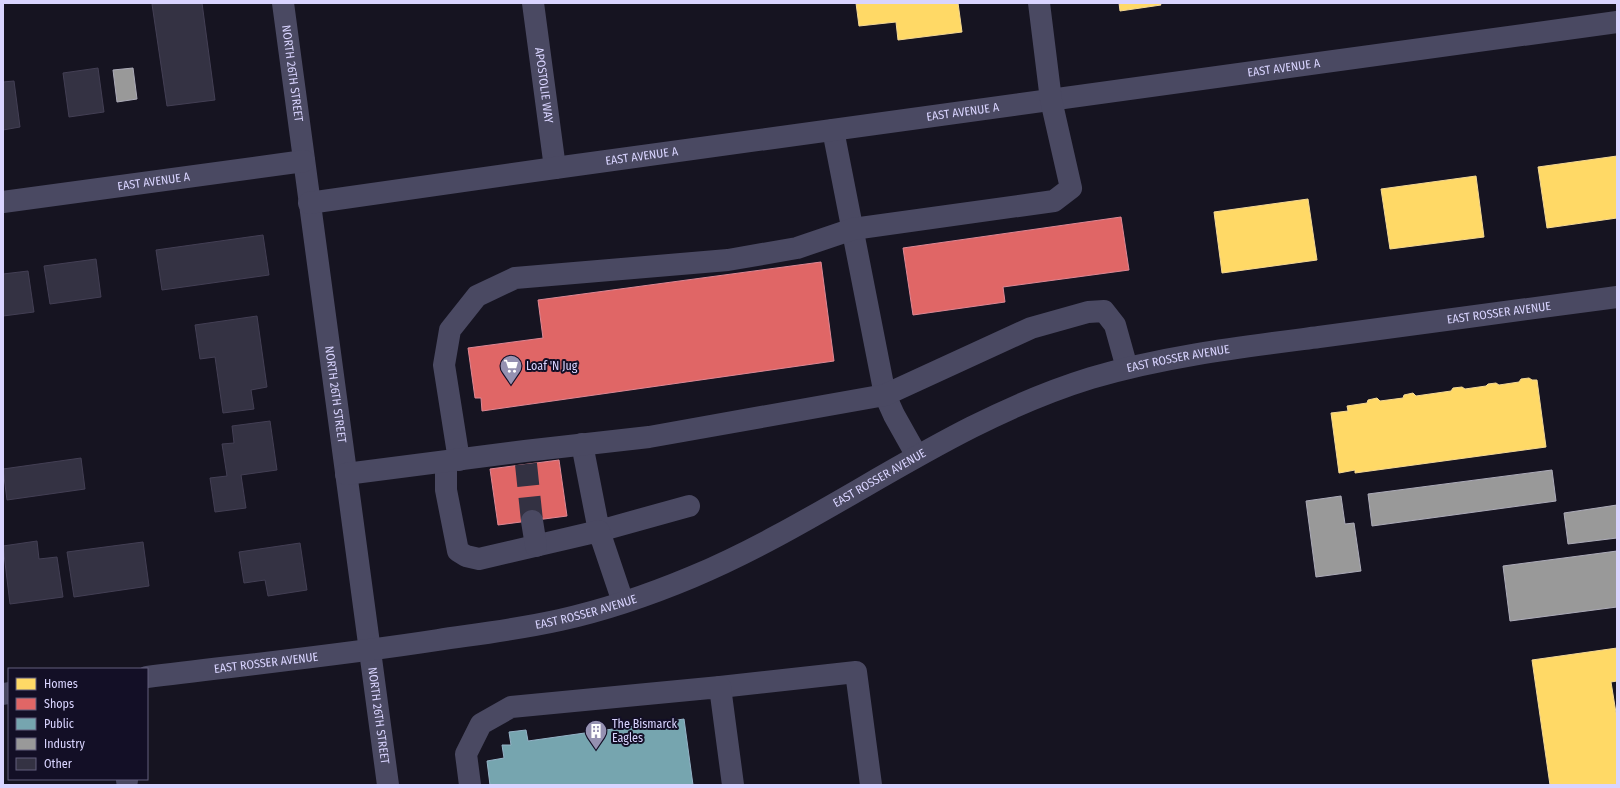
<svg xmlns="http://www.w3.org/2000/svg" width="1620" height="788" viewBox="0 0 1620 788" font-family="'Fira Sans Condensed',sans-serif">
  <rect width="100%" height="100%" fill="#161421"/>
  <path fill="#ffd966" stroke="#f4d894" d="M856,3H958L962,32L898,40L896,22L859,26Z
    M1119,3H1160L1161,5L1120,11Z
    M1617,156V218L1547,228L1538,167Z
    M1476,176L1484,237L1390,249L1381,189Z
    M1308,199L1317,260L1222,273L1214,212Z
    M1529,378L1532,380H1537L1546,447L1355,473V470L1339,473L1331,413L1348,411L1347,406L1367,403L1368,400L1377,398L1380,401L1403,398L1404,395L1413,393L1416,396L1451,391L1453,388L1462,387L1465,389L1486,386L1488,384L1496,383L1499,385L1519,382L1521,379Z
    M1617,648V681L1611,682L1617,719V785H1550L1532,660Z"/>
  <path fill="#e06666" stroke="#de8794" d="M1121,217L1129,270L1003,287L1005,302L913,315L903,248Z
    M821,262L834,361L482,411L481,398H475L468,348L543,338L538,300Z
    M559,460L567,516L498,525L490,469Z"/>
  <path fill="#76a5af" stroke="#94b3c7" d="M684,719L693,785H490L487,761L504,758L502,745H511L509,732L526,730L528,741Z"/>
  <path fill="#999" stroke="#acabb8" d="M133,68L137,99L117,102L113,70Z
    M1552,470L1556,501L1372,526L1368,494Z
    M1341,496L1345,524L1354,523L1361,571L1316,577L1306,501Z
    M1617,505V538L1568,544L1564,513Z
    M1617,551V607L1510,621L1503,566Z"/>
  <path fill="#343243" stroke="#433f54" d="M202,3L215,100L167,106L152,4Z
    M98,68L104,112L69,117L63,73Z
    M14,81L20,127L3,130V82Z
    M263,235L269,275L162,290L156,250Z
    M96,259L101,297L50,304L44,266Z
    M28,271L34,312L3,316V274Z
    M257,316L267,387L251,390L254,409L223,413L215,357L200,359L195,325Z
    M270,421L277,470L241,475L246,508L215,512L210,478L227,476L222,444L234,443L232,426Z
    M81,458L85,489L7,500L3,469Z
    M37,541L39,559L57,557L63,597L10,604L3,546Z
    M143,542L149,586L74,597L67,552Z
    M300,543L307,590L268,596L265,580L244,583L239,552Z"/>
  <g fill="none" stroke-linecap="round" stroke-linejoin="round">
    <path stroke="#333142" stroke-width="22" stroke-dasharray="22 11" stroke-linecap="butt" d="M526,464L532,521"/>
    <g stroke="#4a4962" stroke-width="22">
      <path id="s1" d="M283,3L388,785"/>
      <path id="s2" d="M533,3L555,168"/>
      <path d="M833,130L885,395L894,415L917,456"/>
      <path id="s3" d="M3,202L304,161"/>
      <path id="s4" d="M309,203L555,168L1617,22"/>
      <path d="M582,444L599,531L689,506"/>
      <path d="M459,460L444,365L450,330L477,296L515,278L728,260L797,248L853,229L1054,201L1071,188L1051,100L1039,3"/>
      <path d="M446,462V490L458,551L466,556L479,559L599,531L623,602"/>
      <path d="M346,474L525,451L649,437L885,395L1031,328L1088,312L1104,311L1115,325L1127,368"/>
      <path d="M532,521L536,546"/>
      <path id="s5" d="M147,677C244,665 341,655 438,640C478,634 520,629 560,620C605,610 649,595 692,577C830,519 945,423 1091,378C1165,356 1242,347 1319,337C1418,324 1518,310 1617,297"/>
      <path d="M720,687L856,672L871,785"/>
      <path d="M3,694L9,693"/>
      <path d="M127,779V781"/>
      <path d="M470,785L466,754L481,724L511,707L720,687L733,785"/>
    </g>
  </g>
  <defs>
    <g id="supermarket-pin" transform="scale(1.15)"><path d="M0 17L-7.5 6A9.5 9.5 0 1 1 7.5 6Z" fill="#9591b1" stroke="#130f26"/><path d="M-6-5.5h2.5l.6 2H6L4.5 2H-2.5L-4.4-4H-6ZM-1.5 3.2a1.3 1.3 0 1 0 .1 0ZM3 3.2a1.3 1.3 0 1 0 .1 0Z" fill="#fff"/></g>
    <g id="building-pin" transform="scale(1.15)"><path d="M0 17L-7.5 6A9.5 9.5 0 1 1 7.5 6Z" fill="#9591b1" stroke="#130f26"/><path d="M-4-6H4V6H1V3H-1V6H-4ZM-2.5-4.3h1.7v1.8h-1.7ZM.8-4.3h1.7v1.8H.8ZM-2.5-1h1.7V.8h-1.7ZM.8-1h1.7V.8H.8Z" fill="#fff"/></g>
  </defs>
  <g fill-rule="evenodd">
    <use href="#supermarket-pin" x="511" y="366"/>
    <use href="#building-pin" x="596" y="731"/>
  </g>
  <g text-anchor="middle" stroke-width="4" stroke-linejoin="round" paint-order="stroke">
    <g font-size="12" fill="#d9d4ff" stroke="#130f26">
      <text dy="4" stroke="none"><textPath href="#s4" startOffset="984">EAST AVENUE A</textPath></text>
      <text dy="4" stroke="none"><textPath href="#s1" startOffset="71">NORTH 26TH STREET</textPath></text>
      <text dy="4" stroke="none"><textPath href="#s2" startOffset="83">APOSTOLIE WAY</textPath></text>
      <text dy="4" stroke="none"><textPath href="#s4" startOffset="660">EAST AVENUE A</textPath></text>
      <text dy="4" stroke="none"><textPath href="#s4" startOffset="336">EAST AVENUE A</textPath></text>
      <text dy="4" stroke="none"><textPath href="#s3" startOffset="152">EAST AVENUE A</textPath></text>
      <text dy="4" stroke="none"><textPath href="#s5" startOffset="1416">EAST ROSSER AVENUE</textPath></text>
      <text dy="4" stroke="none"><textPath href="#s5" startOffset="1092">EAST ROSSER AVENUE</textPath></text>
      <text dy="4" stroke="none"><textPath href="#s1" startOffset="395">NORTH 26TH STREET</textPath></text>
      <text dy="4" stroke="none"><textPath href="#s5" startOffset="768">EAST ROSSER AVENUE</textPath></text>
      <text dy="4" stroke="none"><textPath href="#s5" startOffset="444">EAST ROSSER AVENUE</textPath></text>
      <text dy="4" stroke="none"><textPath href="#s5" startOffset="120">EAST ROSSER AVENUE</textPath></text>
      <text dy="4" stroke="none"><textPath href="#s1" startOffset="719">NORTH 26TH STREET</textPath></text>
    </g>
    <g font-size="12" fill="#d9d4ff" stroke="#130f26" text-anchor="start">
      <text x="526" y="370">Loaf 'N Jug</text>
      <text x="612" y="728">The Bismarck<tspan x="612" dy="14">Eagles</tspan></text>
    </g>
  </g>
  <rect width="1620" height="788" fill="none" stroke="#d9d4ff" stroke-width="8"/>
  <rect x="8" y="668" width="140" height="112" fill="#130f26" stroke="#625e7d"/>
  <rect x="16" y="678" width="20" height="12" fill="#ffd966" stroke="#625e7d"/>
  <text x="44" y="688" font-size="12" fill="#d9d4ff">Homes</text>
  <rect x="16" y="698" width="20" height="12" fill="#e06666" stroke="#625e7d"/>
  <text x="44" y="708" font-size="12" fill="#d9d4ff">Shops</text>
  <rect x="16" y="718" width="20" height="12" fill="#76a5af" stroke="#625e7d"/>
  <text x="44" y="728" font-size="12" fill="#d9d4ff">Public</text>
  <rect x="16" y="738" width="20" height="12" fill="#999999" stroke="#625e7d"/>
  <text x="44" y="748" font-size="12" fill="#d9d4ff">Industry</text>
  <rect x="16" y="758" width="20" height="12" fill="#343243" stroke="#625e7d"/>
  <text x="44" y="768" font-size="12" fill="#d9d4ff">Other</text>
</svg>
